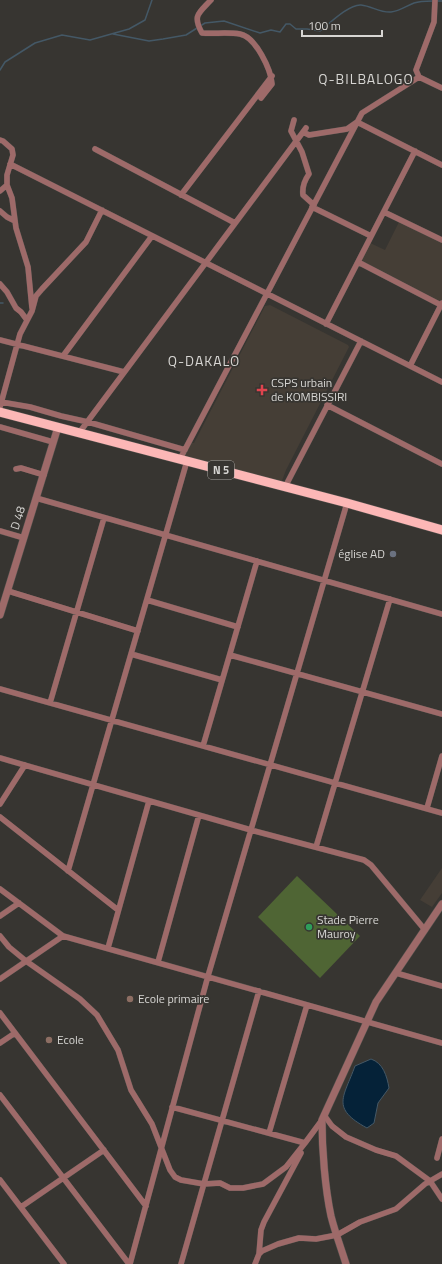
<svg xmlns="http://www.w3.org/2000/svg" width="442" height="1264" viewBox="0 0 442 1264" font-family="'Titillium Web',sans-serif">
  <rect width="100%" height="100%" fill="#373531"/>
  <path fill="#453e36" d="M400,220L442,240V303L358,262L368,242L385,250Z
    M270,305L348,345L349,347L286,470L280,486L180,459L189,442L194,443L265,306Z
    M442,868V893L432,907L420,900Z"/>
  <path fill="#4f6534" d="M297,876L360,936L320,978L258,917Z"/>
  <path fill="#052238" stroke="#445866" d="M371,1059C383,1063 387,1076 389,1088L378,1103L374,1123L367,1128C330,1108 344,1097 355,1066Z"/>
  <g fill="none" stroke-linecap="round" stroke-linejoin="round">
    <path stroke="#445866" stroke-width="1.5" d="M113,34L149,41L163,39L186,35L205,23L224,21L260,33L271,30L280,32L286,24H290L296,29H307L320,31C329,24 349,4 361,5C372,6 380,13 391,12C400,11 406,6 414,3C422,0 433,1 442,1
      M0,70L5,62L35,43L62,35L90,40L129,29L145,20L152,0
      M0,303H3"/>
    <g stroke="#54524e" stroke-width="6">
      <path id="minor" d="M211,0C199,13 192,15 202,33C214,34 228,32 240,34C256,37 271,70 272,84L261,98
        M435,0L434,22L416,70L419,77L442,88
        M294,120L291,131L302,152L309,174C304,181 302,187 303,195L314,205
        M303,132L309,135L347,129L357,122L442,165
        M0,140L3,141L12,149L13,155L7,175V185L12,198L16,228L28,267L32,308
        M95,149L235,223
        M10,164L442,382
        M0,191L7,185
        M181,195L272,76
        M312,207L371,236
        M0,211L7,217L15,221
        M384,212L442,240
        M358,262L441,305
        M0,284L7,292L16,308L21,312L27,320
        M326,324L415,151
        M0,340L124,372
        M63,356L152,236
        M410,366L442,303
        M1,402L30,407L61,416L88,422L185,450
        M327,405L442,464
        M0,407L20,334L32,311L36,296L42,289L86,242L102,210
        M0,427L53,442
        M79,433L306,128
        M180,459L362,113L419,77
        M16,469L21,468L44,475
        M285,487L361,341
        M36,498L442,614
        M0,531L24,538
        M8,591L138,631
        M147,600L238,627
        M131,654L222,680
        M230,655L442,714
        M0,689L442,813
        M50,703L104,518
        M203,746L257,561
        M0,758L251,830L364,860L371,865L425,930
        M0,804L25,765
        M427,808L442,756
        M0,817L118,910
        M316,847L390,599
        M68,871L187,461
        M0,889L63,936L442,1043
        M0,916L19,903
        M0,936L9,947L26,961L80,999L97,1015L118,1050L131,1090L152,1124L170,1170L175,1177L181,1180L204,1184L220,1183L230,1188H243L263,1184L286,1167L305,1143
        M108,948L149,801
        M158,962L199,815
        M396,973L442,986
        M0,979L63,936
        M0,1013L146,1206
        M0,1043L15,1033
        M0,1095L129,1264
        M172,1107L305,1143L322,1120
        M324,1115L332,1126L346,1137L376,1150L396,1156L430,1181L442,1199
        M269,1133L307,1005
        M437,1158L442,1139
        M0,1180L64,1264
        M21,1207L104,1150
        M259,1254L261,1230L264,1222L301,1153
        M130,1264L208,976L347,503
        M181,1264L259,991
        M255,1264L259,1254L262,1251L278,1244L299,1238L316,1239L337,1235L360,1222L396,1209L425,1184L442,1174"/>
    </g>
    <g stroke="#54524e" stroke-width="8">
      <path id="tertiary" d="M0,615L58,427
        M346,1264C341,1248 335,1232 331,1216C325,1188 322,1149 322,1120L376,1002L442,904"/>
    </g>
    <g stroke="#54524e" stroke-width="10">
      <path id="trunk" d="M0,412L347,503L442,530"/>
    </g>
    <use href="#minor" stroke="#9e6a69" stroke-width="5.5"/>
    <use href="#tertiary" stroke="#9e6a69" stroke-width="7"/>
    <use href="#trunk" stroke="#fcb7b6" stroke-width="9"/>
  </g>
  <path fill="#e0444e" stroke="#373531" stroke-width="1.5" d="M260 384h4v4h4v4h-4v4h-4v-4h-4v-4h4z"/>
  <circle fill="#6b7280" stroke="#373531" stroke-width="1.5" cx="393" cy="554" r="4"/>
  <circle fill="#2e9e5b" stroke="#373531" stroke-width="1.5" cx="309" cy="927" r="4"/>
  <g fill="#8d6e63" stroke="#373531" stroke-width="1.5">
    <circle cx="130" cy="999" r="4"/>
    <circle cx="49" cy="1040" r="4"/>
  </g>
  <g text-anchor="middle" stroke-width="3.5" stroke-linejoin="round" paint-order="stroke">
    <rect fill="#373531" stroke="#a7a6a2" stroke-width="1" x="208" y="461" width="26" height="18" rx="3"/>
    <g font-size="11" font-weight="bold" fill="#d7d6d3">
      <text x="221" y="474">N 5</text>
    </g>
    <g font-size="12" fill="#d7d6d3" stroke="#373531" text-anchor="start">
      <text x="271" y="387">CSPS urbain<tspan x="271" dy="14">de KOMBISSIRI</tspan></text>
      <text x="385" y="558" text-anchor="end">église AD</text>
      <text x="317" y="924">Stade Pierre<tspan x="317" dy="14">Mauroy</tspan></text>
      <text x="138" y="1003">Ecole primaire</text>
      <text x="57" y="1044">Ecole</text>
    </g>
    <g font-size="12" fill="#d7d6d3" stroke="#373531">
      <text transform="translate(18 518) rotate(-73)" y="4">D 48</text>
    </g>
    <g font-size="14" letter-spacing="1" fill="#d7d6d3" stroke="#373531">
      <text x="366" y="84">Q-BILBALOGO</text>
      <text x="204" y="366">Q-DAKALO</text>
    </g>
  </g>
  <path d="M302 30v6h80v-6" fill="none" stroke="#d7d6d3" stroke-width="2"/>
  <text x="308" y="30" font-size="12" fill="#d7d6d3" stroke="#373531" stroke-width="3" paint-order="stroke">100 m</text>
</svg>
